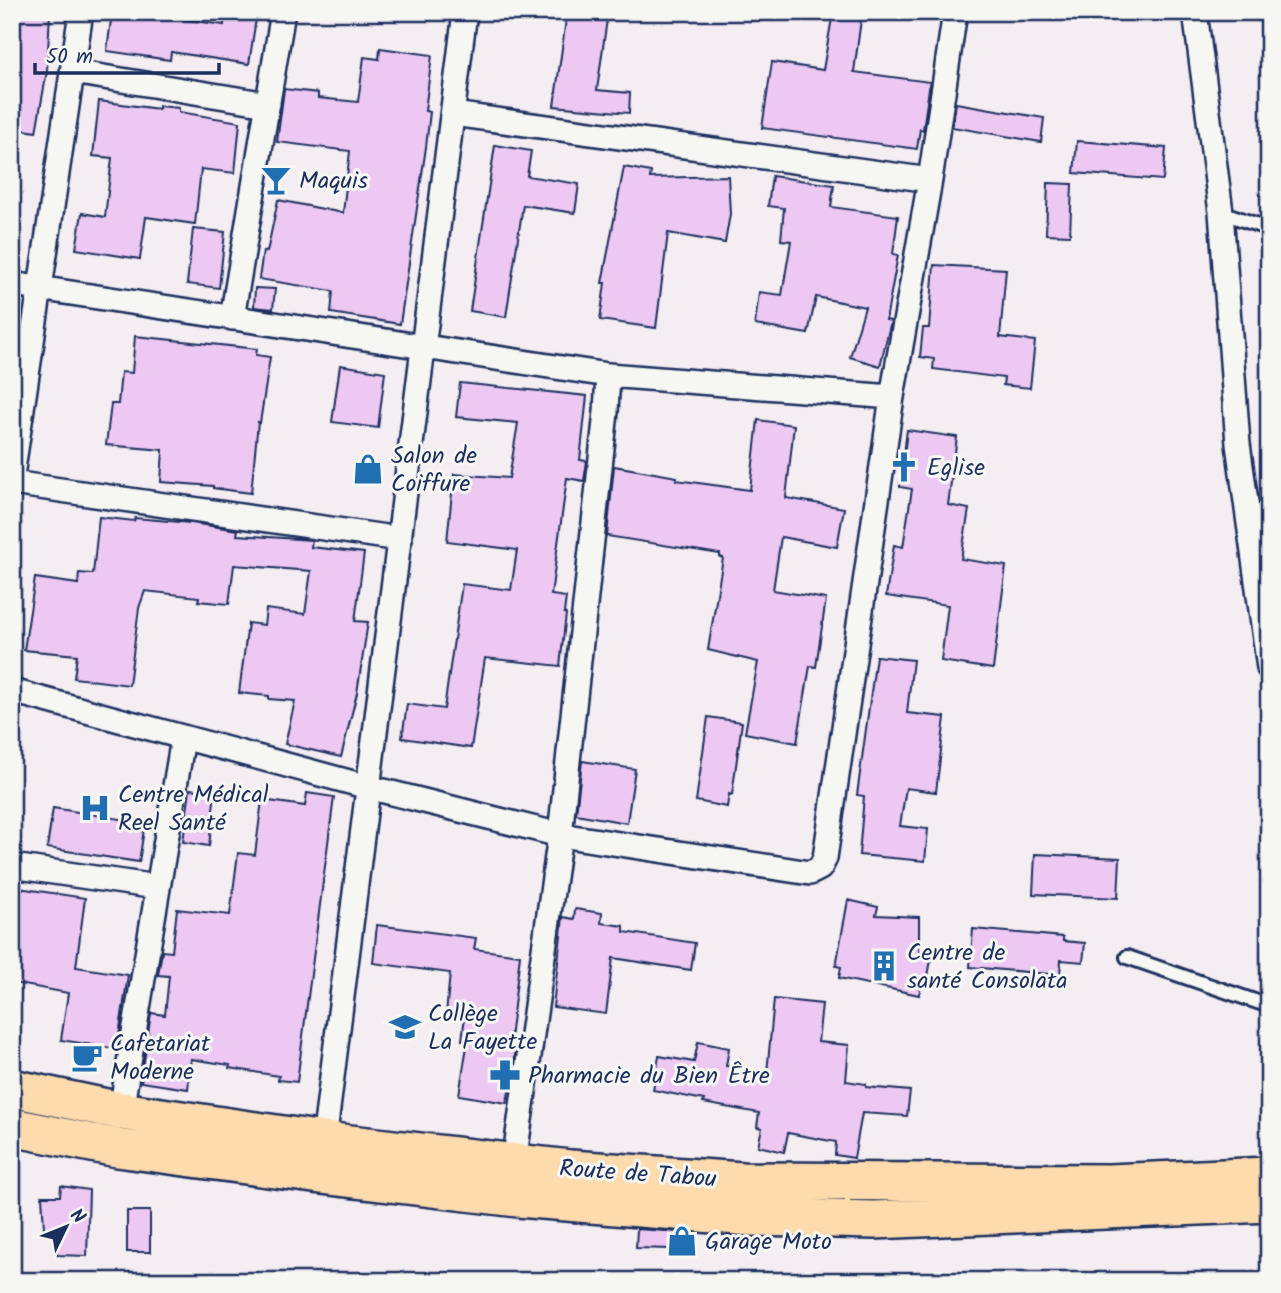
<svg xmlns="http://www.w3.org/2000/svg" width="1281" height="1293" viewBox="0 0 1281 1293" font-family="Kalam,sans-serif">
  <rect width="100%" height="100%" fill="#f4edf2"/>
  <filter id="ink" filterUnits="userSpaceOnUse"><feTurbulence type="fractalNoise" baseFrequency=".0143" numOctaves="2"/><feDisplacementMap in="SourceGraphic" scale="14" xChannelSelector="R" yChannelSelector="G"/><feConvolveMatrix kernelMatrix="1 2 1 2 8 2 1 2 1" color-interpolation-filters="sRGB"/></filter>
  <g filter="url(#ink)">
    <path fill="#edc8f3" stroke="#1b2f5e" stroke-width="2" d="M12,12H50L47,71L36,132L12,128Z
      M112,12H182L181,19L224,25L225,12H257L249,64L171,52L170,60L107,51Z
      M567,12H608L597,90L630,93L629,113L554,106Z
      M833,12H862L854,72L930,82L923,130L920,129L917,149L762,128L772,62L823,70Z
      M380,48L432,55L425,111L430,112L426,147L400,324L331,313L333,291L259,279L263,251L267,252L278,200L343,213L350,151L277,142L284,89L318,93V98L358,102L364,57L379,59Z
      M99,101L159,109V106L179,108V112L240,122L235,173L201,169L195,224L146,217L140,259L76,249L82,213L105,217L112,158L93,156Z
      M956,103L1044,118L1041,142L952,127Z
      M1077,141L1166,148L1163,180L1074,173Z
      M495,145L531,151L527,176L579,184L575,213L523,205L506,317L470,311Z
      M624,167L651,172L650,178L728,176L730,214L725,243L668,233L656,328L600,320L605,283H602Z
      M772,176L834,185L831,207L898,216L893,254L898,255L886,320L891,321L880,366L850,357L865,307L816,297L808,334L755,325L759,292L782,295L791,241L781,240L784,208L768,206Z
      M1048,183L1072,184L1070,235L1046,234Z
      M193,229L225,232L219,288L187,284Z
      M934,265L1006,269L1000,337L1035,341L1030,388L1003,385L1004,378L933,369L934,359L920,357L923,328H929Z
      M255,288L275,289L273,309L254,307Z
      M135,336L257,349L256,355L270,357L260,423L258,422L251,493L213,488V486L161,482L163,450L106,445L111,404H118L121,372L132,373Z
      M340,365L385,372L378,428L332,422Z
      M460,383L587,396L580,460L587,461L584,481L567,478L551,595L566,597L564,613L566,614L560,666L485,658L471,748L402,738L407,704L444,709L462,584L511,590L517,550L447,541L454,474L509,478L518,423L456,417Z
      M758,420L794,425L786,498L844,508L837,547L781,537L773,590L826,599L816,667L810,666L797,743L745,733L758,662L708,650L723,558L720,557V554L607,536L614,466L677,477L676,480L750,490Z
      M907,430L957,437L948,505L969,509L961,559L1006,566L993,669L941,661L948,605L886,596L894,545L903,547L912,489L900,487Z
      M99,517L134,521L135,518L191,523L238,530L237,535L312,540L311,547L364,553L355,621L368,622L357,693L341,757L285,744L295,701L269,699V696L239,693L248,623L264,625L266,609L305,614L311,571L234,565L229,604L198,601L199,597L145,591L139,608L129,685L74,678L77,655L24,650L35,578L78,584L79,573L93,574Z
      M876,656L913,660L907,713L945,717L936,792L906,788L900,826L928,829L925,861L859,855L864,796L857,795Z
      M708,717L742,722L732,795L729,794L727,807L696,801Z
      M582,761L635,769L627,823L576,814Z
      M190,789L215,792L209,846L183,842Z
      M307,793L334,797L297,1082L278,1080L279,1076L229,1068L230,1065L191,1059L188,1089L141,1082L151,1013L165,1015L169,976L158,975L162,951L172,952L177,909L230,915L238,853L255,855L262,800L305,806Z
      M53,808L145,823L139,862L47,848Z
      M1035,854L1120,858L1118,898L1033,894Z
      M12,887L85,898L76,967L128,975L117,1049L61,1040L68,993L13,983L17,959L12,958Z
      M848,900L878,907L876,915L919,917V951L932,954L927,982L922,981L919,995L839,978L841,967L836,966Z
      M575,909L602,913L601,923L624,926V932L695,943L691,970L613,958L606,1014L553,1007L563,917L574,919Z
      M377,925L476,938L474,949L520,955L509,1048L516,1049L507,1103L459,1095L468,1040H462L465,1016L446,1014L450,973L373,963Z
      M973,929L1063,937V941L1085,943L1083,962L1061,960L1060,975L970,967Z
      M774,999L822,1004L818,1042L849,1045L846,1081L866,1084V1087L910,1091L907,1116L862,1113L854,1158L835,1155L836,1142L788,1133L784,1152L758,1146L762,1128L757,1127L759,1113L703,1103L704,1100L653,1090L659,1056L694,1062L698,1042L729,1048L726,1066L767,1073Z
      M61,1186L89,1190L87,1256L57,1255V1229L44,1228L42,1196H60Z
      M127,1211H150V1252H127Z
      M637,1229L694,1233L693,1254H670V1249L636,1248Z"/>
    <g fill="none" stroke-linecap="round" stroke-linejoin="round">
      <g stroke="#1b2f5e" stroke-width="18">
        <path id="service" d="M1221,212L1269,229
          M1127,957L1269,1006"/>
      </g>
      <g stroke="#1b2f5e" stroke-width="28">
        <path id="minor" d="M1195,12L1221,212L1238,444L1269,668
          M73,72L268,104
          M453,114L930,180
          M12,284L608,375L892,397
          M232,318L283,12
          M12,476L81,12
          M12,483L400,539
          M12,691L368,787L560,835L810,873L820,868L825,858L892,397L930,180L955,12
          M12,866L157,887
          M121,1111L183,738
          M324,1141L465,12
          M514,1163L560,835L606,412L608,375"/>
      </g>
      <g stroke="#1b2f5e" stroke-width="42">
        <path id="primary" d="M12,1088L121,1111L324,1141L570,1169L742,1181L1109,1183L1269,1176
          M12,1127L117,1148L321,1175L518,1198L750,1217L874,1220L1269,1203"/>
      </g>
      <use href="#service" stroke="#f6f6f2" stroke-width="12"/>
      <use href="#minor" stroke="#f6f6f2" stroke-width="23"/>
      <use href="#primary" stroke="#fedbac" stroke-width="37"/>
    </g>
  </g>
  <defs>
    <g id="bar-bare" transform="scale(2.415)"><path d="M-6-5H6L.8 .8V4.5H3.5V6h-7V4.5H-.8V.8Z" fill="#1f6fb2" stroke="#f6f6f2" stroke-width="2.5" paint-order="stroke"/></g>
    <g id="church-bare" transform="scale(2.415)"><path d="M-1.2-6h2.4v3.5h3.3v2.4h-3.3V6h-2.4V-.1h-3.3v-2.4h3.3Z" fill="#1f6fb2" stroke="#f6f6f2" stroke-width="2.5" paint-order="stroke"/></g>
    <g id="shop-bare" transform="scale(2.415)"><path d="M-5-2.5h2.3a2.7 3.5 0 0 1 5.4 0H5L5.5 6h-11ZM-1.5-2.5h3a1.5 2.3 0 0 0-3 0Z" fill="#1f6fb2" stroke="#f6f6f2" stroke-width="2.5" paint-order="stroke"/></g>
    <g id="hospital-bare" transform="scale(2.415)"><path d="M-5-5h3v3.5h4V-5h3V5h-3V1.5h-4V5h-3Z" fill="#1f6fb2" stroke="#f6f6f2" stroke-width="2.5" paint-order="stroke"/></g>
    <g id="building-bare" transform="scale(2.415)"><path d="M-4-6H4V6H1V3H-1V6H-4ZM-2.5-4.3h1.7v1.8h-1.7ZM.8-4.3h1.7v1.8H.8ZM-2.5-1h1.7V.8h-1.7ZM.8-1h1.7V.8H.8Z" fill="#1f6fb2" stroke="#f6f6f2" stroke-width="2.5" paint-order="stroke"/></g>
    <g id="school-bare" transform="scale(2.415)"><path d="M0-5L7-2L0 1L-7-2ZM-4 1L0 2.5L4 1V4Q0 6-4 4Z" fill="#1f6fb2" stroke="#f6f6f2" stroke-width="2.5" paint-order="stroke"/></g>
    <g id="cafe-bare" transform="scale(2.415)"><path d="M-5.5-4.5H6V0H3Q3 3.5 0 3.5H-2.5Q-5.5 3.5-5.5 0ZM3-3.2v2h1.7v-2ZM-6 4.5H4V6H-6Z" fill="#1f6fb2" stroke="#f6f6f2" stroke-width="2.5" paint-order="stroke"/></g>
    <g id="pharmacy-bare" transform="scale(2.415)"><path d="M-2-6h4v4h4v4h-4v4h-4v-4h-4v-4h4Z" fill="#1f6fb2" stroke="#f6f6f2" stroke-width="2.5" paint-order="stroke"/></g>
  </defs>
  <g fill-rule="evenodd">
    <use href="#bar-bare" x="276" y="180"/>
    <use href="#church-bare" x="904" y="467"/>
    <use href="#shop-bare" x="368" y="469"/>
    <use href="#hospital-bare" x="95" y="808"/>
    <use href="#building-bare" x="884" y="966"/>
    <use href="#school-bare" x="405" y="1027"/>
    <use href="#cafe-bare" x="87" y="1057"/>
    <use href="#pharmacy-bare" x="505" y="1075"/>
    <use href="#shop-bare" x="682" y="1241"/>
  </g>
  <g text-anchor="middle" stroke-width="6" stroke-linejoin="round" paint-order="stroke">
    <g font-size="24" fill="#1b2f5e" stroke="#f6f6f2" text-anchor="start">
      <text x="299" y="188">Maquis</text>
      <text x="391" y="463">Salon de<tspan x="391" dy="28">Coiffure</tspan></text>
      <text x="927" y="475">Eglise</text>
      <text x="118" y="802">Centre Médical<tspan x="118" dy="28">Reel Santé</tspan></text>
      <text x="907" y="960">Centre de<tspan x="907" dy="28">santé Consolata</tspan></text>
      <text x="428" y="1021">Collège<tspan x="428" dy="28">La Fayette</tspan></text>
      <text x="110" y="1051">Cafetariat<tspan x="110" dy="28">Moderne</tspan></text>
      <text x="528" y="1083">Pharmacie du Bien Être</text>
      <text x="705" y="1249">Garage Moto</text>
    </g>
    <g font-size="24" fill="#1b2f5e" stroke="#f6f6f2">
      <text transform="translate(638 1173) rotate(4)" y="8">Route de Tabou</text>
    </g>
  </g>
  <rect width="1281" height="1293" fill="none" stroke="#f6f6f2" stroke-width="42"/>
  <rect x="21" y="21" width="1239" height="1251" fill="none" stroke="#1b2f5e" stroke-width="2.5" filter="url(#ink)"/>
  <g transform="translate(66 1227) rotate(47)" stroke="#f6f6f2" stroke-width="5" paint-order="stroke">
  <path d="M0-5L12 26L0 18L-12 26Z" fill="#1b2f5e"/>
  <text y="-10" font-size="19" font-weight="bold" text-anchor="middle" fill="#1b2f5e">N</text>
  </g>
  <path d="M35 63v10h184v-10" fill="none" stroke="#1b2f5e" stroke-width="3.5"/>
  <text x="46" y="63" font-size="21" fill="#1b2f5e" stroke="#f6f6f2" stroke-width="5" paint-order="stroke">50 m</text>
</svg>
